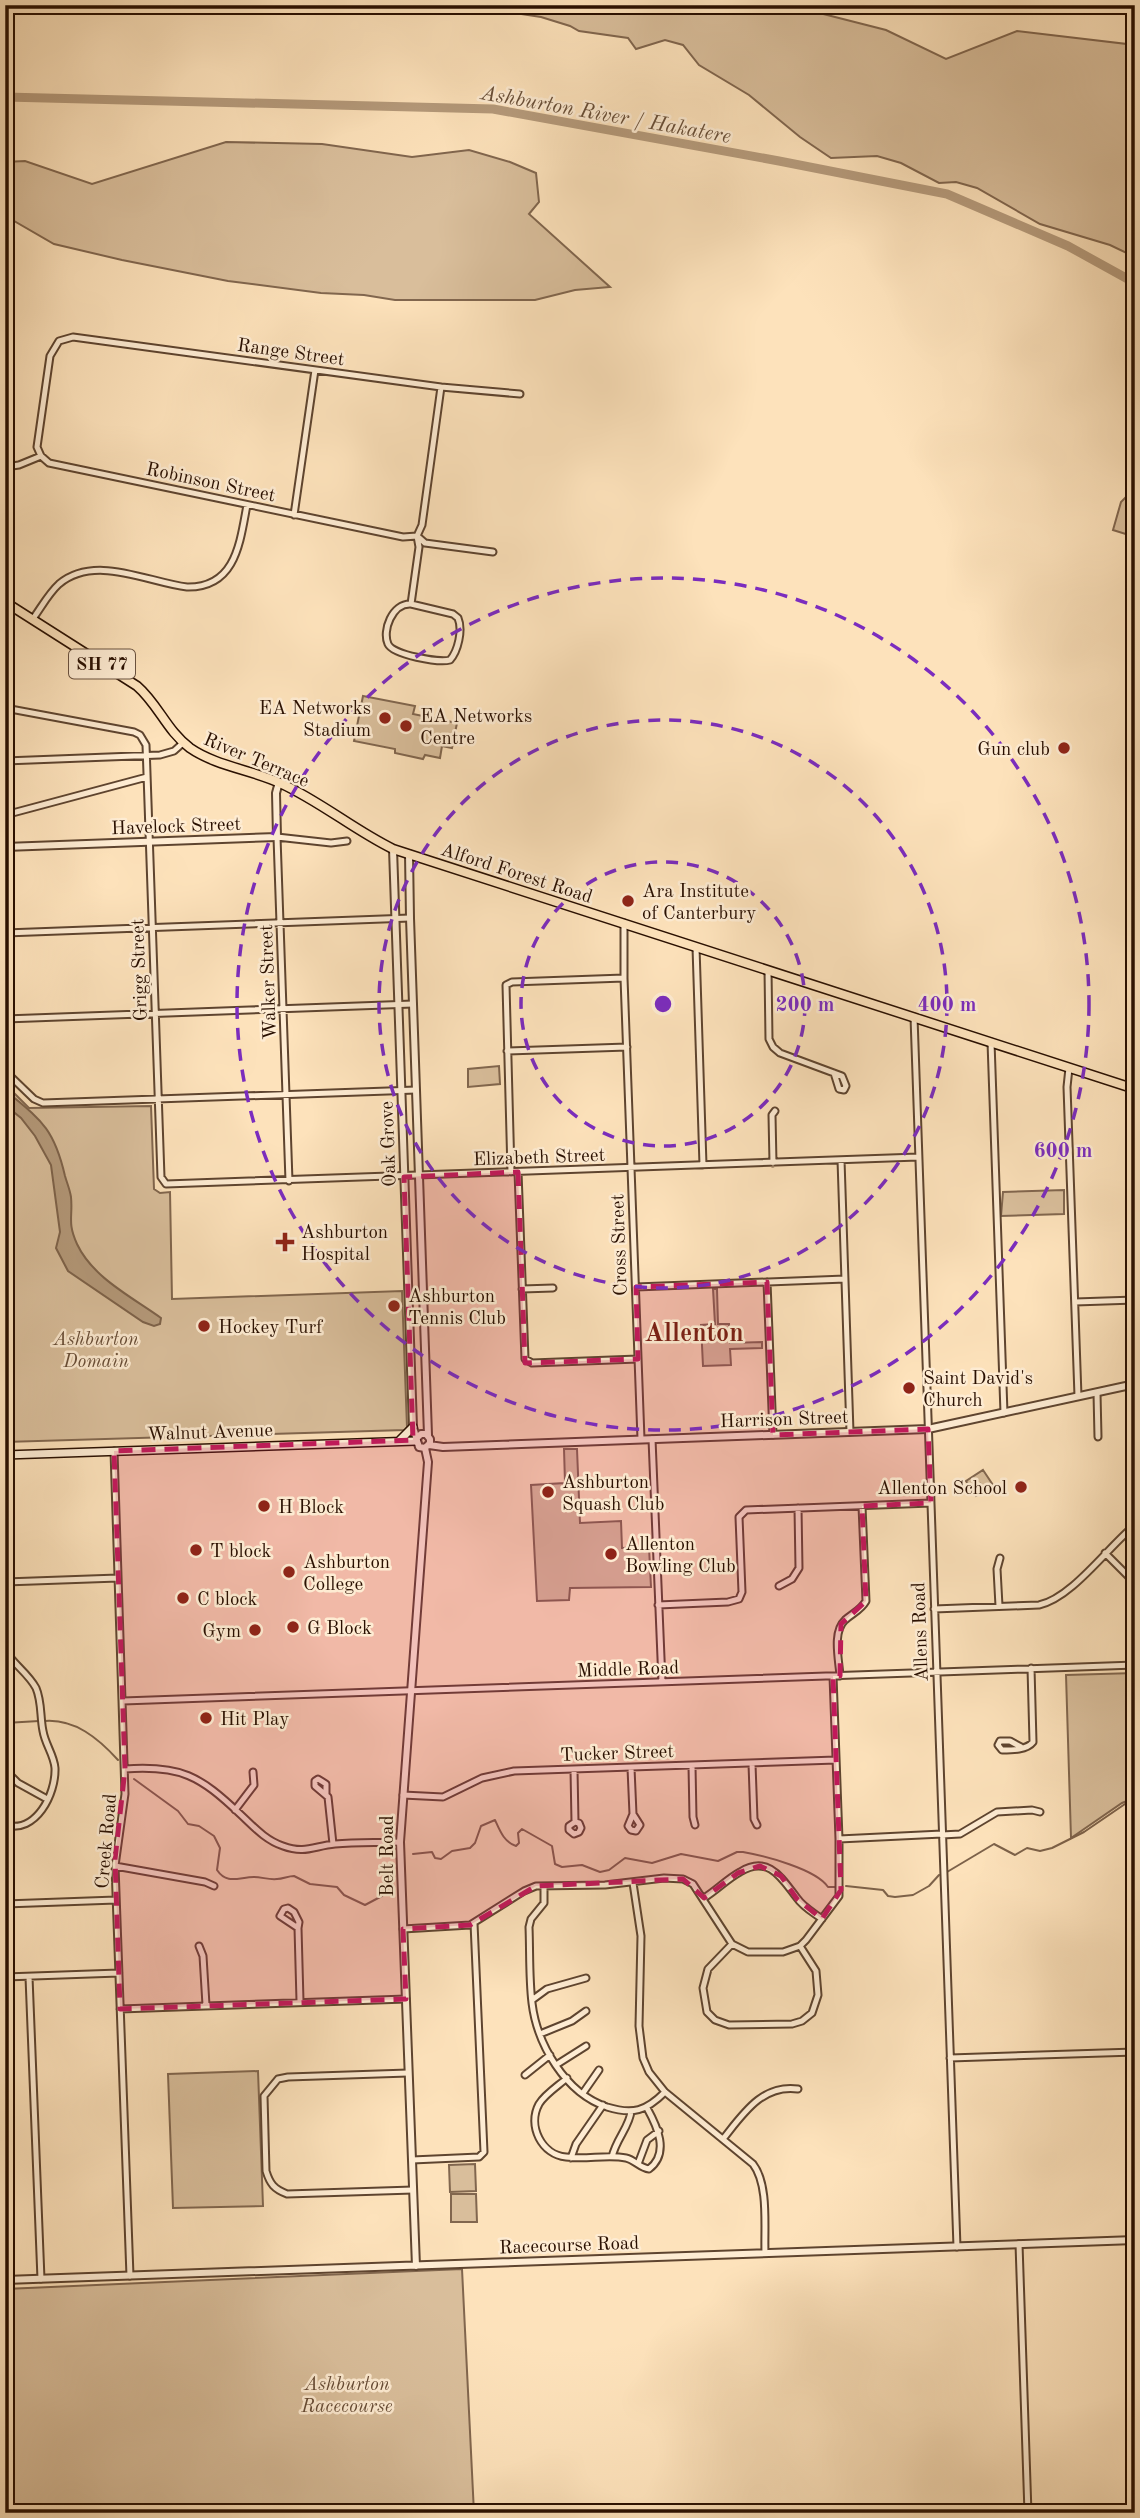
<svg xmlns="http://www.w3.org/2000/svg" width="1140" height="2518" viewBox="0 0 1140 2518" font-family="'Old Standard TT',serif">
  <rect width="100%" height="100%" fill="#fde2bb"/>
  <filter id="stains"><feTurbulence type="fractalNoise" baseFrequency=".00286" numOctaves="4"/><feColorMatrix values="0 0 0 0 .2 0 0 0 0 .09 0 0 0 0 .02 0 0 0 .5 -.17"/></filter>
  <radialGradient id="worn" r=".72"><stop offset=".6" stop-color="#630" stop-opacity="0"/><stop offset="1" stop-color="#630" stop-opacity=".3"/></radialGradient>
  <path fill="#d9be9b" stroke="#81664e" stroke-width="2" d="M480,5H615L624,9L634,5H788L886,30L946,59L1017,31L1135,45V257L1110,245L1040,224L977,188L956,182L939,183L901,163L877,156L831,158L800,137L749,95L699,65L683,45L665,40L636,49L628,38L579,31L570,26L541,17L481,8Z
    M226,142L322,144L412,157L469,150L510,162L536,173L539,202L529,214L610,287L575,290L535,300H395L364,295L321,293L228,281L122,260L54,244L14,221H5V162L25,161L92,184Z
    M1135,488V537L1113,530L1121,502Z
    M363,696L415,706L413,714L457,723L452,748L442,746L440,758L425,755L423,759L395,753V749L354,741Z
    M499,1066L500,1084L468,1087V1069Z
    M5,1084L29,1108L151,1106L154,1189L160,1193L170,1192L172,1299L402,1291L407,1427L405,1430L5,1442Z
    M1064,1190V1214L1001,1216L1003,1192Z
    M713,1289H717L718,1324H729L730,1343L762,1342V1348L730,1349L731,1365L703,1366L701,1325L715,1324Z
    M564,1449H577L580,1523L621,1521L622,1548L649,1547L651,1587L570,1588L569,1600L537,1601L531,1485L565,1483Z
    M983,1470L993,1485L985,1491L980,1483L984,1491L976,1496L966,1481Z
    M1135,1673V1798L1122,1803L1071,1838L1066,1675Z
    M258,2071L263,2206L173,2208L168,2074Z
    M475,2164L476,2191L450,2192L449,2165Z
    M451,2194H476L477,2222H451Z
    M462,2269L474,2513H5V2289Z"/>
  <path fill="#b59a7b" stroke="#7d624a" stroke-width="2" d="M5,1090C41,1120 54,1128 65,1176C67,1183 70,1190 71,1197C73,1217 67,1222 77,1244C93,1278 132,1297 161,1318L160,1324L154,1326L143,1322L68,1271L56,1248L60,1232L51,1165L35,1136L21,1118L5,1105Z"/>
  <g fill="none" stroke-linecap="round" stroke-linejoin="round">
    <path stroke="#7d624a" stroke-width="2" d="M45,1721C75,1719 98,1738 118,1760
      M5,1723L39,1721
      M134,1779L178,1811L188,1824L199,1826L214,1836L220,1848L217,1870C227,1885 239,1877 254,1877C262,1877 269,1880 277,1879C283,1879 288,1876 294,1876L310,1884L337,1887L344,1895L365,1905L382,1896L391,1886
      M413,1854L432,1852L435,1858L441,1859L452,1851L470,1848L475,1843L481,1826L495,1820C500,1831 504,1842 516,1846L519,1843L518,1833L522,1829L552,1846L555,1864L562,1867L582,1865L600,1872L609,1870L625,1858L652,1863L681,1854L718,1861L737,1852H743C765,1856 816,1869 828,1887H835
      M947,1872L994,1844L1015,1855L1027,1848L1040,1851L1052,1848L1084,1832L1125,1804L1135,1802
      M846,1886L883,1890L888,1896L895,1897L913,1895L929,1886L939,1875"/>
    <path stroke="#b59a7b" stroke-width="9" d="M5,97L493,109L779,161L947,194L1068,246L1135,283"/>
    <g stroke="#5e442f" stroke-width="9">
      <path id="minor" d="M5,467L19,465L41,456
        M294,515L315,370
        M493,552L425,543L417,536L403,537L49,463L41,456L37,447L50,356L59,341L73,337L441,387L520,394
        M411,604L419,547L417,536L422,525L441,387
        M411,604L453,614L458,618C463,630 458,651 450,660C439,663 393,655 388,644C382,631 392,603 411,604Z
        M32,620C41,608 48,594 59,584C95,554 147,582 187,587C236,588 240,542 247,505
        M5,708L134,732L140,735L146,745L161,1177L166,1184L918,1157
        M5,761L160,755L174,751L184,742
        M5,815L147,777
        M624,923V978L641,1439
        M5,933L410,918
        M696,947L703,1165
        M768,970L769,1039L773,1047L780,1053L842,1076L846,1086L844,1090L839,1089L834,1073
        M914,1017L957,2247
        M5,1019L413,1004
        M991,1042L1004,1413
        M507,1051L627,1047
        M1069,1068L1067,1087L1078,1396
        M5,1071L34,1099L43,1103L416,1090
        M841,1160L850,1432
        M773,1163L772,1115L775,1111
        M511,1172L506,985L512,982L624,978
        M518,1172L525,1359L532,1363L638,1359
        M289,1181L277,837L331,843L347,841
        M767,1282L773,1435
        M636,1287L845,1279
        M522,1289L553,1288
        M1075,1302L1135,1300
        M1097,1393L1098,1437
        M652,1439L662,1682
        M114,1451L125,1794L115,1866L130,2276
        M1105,1553L1135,1583
        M5,1582L118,1578
        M779,1586L792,1579L799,1568L798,1508
        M658,1605L728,1602L739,1599L742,1592L739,1517L746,1510L931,1503
        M999,1606L997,1569L1000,1558
        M934,1609L1039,1605C1072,1598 1108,1547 1135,1525
        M5,1650C13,1664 28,1673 36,1688C42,1702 40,1717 43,1731C45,1744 54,1755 55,1768C56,1794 36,1834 5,1825
        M833,1676L839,1839L942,1834
        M840,1676C839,1660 832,1632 845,1620C853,1613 861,1610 866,1601L862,1506
        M123,1701L1135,1665
        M1021,1747L1010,1741H1000L998,1745L1002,1750C1012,1750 1027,1750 1033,1742L1031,1668
        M752,1764L754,1819L757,1825
        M692,1766L693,1817L695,1825
        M631,1768L633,1814L640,1825L636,1831L631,1830L628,1826L633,1814
        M125,1769C181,1765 200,1776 240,1814C253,1826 265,1840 283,1846C305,1854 314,1846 335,1844C357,1842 378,1843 400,1842
        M5,1770L18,1783L47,1799
        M574,1770L575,1822L579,1823L581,1828L579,1832L574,1834L569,1830V1826L575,1822
        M326,1794V1784L318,1779L315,1781V1786L328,1797L333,1844
        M403,1795L443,1797L482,1778L514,1771L836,1760
        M235,1810L254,1785L253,1772
        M942,1835L960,1834L997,1812L1032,1810L1040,1812
        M115,1866L205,1882L214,1886
        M633,1883L641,1936L639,2026L643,2058L649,2072L665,2092L753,2164C769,2185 764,2227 765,2253
        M544,1886V1903L531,1919L529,1927C530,1952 529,1978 532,2003C537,2044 565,2093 607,2107C633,2115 646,2111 665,2092
        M704,1898C717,1890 727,1879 740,1872C769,1854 782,1879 797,1898C803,1907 814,1913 822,1919
        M5,1904L116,1900
        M298,1928L299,1922L294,1912L288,1908L284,1909L280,1916L298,1928L300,2001
        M403,1929L470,1925L524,1891L536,1886L605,1885L664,1878L683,1879L693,1884L732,1944L748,1952H783L800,1946L806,1940L839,1896V1839
        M732,1944L708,1969L703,1988L707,2012L715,2020L729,2025L792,2024L802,2021L812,2013L818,1995L816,1971L800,1946
        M199,1946L203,1956L206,2005
        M5,1977L119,1973
        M29,1977L41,2279
        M532,2000L547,1989L586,1978
        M120,2009L406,1999
        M540,2034L572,2021L586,2011
        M950,2058L1135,2052
        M556,2065L586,2046
        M408,2073L288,2077L278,2079L264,2096L266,2171C270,2184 274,2189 287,2194L413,2190
        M525,2075L550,2055
        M567,2078C558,2086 545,2094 539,2104C527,2126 542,2155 566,2157C586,2160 607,2154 626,2158C635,2160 640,2168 649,2169C670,2153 657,2126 647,2108
        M583,2093L599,2070
        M723,2139C743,2114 762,2084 798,2089
        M612,2157C616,2139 630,2126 631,2111
        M571,2158L576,2144L603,2105
        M412,2160L479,2157L484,2152L474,1923
        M638,2164L647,2140L659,2131
        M1019,2244L1028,2513"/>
    </g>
    <g stroke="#5e442f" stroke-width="10">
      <path id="tertiary" d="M5,847L277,837L276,793L279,782
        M393,849L413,1427L419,1447L425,1448L430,1443V1439L426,1434H421L417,1438
        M409,854L410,918L428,1435
        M429,1445L443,1447L928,1429L1135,1384
        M416,2266L400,1842L428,1462L425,1448
        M5,2280L1135,2240"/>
    </g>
    <g stroke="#290f00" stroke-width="10">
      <path id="secondary" d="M400,1440L413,1427
        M5,1455L416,1441"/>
    </g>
    <g stroke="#290f00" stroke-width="11">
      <path id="primary" d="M5,602L137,686C158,704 167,731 190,748C216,766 252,770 280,783C320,801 354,830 393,849L1135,1089"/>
    </g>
    <use href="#minor" stroke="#feecd3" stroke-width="5"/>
    <use href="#tertiary" stroke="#feecd3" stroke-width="6"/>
    <use href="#secondary" stroke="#feecd3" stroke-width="7"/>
    <use href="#primary" stroke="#fde2bb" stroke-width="8"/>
  </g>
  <path fill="#c2185b" fill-opacity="0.2" stroke="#c2185b" stroke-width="5" stroke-dasharray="14 9" stroke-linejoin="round" d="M518,1172L525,1363L638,1359L636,1287L767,1282L773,1435L928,1429L931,1503L862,1506L866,1601L841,1624L840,1676H833L841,1890L822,1919L797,1899L781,1876L760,1866L738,1873L704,1898L683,1879L536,1886L470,1925L403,1929L406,1999L120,2009L115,1859L125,1769L114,1451L413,1440L404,1177Z"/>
  <g fill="none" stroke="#7b2cbf" stroke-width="3.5" stroke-dasharray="12 9">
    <circle cx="663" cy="1004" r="142"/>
    <circle cx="663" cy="1004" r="284"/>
    <circle cx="663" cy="1004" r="426"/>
  </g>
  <g fill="#8f2418" stroke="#feecd3" stroke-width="2.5">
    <circle cx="385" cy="718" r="7"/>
    <circle cx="406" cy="726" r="7"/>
    <circle cx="1064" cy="748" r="7"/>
    <circle cx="628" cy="901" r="7"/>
    <path d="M281.5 1231.5h7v7h7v7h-7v7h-7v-7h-7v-7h7z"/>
    <circle cx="394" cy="1306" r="7"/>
    <circle cx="204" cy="1326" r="7"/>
    <circle cx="909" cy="1388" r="7"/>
    <circle cx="1021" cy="1487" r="7"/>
    <circle cx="548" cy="1492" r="7"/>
    <circle cx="264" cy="1506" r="7"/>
    <circle cx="196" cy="1550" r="7"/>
    <circle cx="611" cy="1554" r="7"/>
    <circle cx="289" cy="1572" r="7"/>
    <circle cx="183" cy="1598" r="7"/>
    <circle cx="293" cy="1627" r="7"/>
    <circle cx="255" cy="1630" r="7"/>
    <circle cx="206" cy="1718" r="7"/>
  </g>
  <g text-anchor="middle" stroke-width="5" stroke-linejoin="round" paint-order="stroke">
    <rect fill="#feecd3" stroke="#69513f" stroke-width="2" x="69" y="649.5" width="66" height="29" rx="5"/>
    <g font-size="18" font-weight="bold" fill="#290f00">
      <text x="102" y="670">SH 77</text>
    </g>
    <g font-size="19" fill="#290f00" stroke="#feecd3">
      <text transform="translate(291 351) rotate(8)" y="7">Range Street</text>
      <text transform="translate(211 481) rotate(12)" y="7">Robinson Street</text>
      <text transform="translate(257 759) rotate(23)" y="7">River Terrace</text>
      <text transform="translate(176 825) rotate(-2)" y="7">Havelock Street</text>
      <text transform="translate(517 872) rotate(18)" y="7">Alford Forest Road</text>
      <text transform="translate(138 970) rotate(-92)" y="7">Grigg Street</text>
      <text transform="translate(267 982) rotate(-92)" y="7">Walker Street</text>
      <text transform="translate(387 1144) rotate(-92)" y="7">Oak Grove</text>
      <text transform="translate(539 1156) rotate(-2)" y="7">Elizabeth Street</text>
      <text transform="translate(618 1245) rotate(-92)" y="7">Cross Street</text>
      <text transform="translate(784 1418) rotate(-2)" y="7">Harrison Street</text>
      <text transform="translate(210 1431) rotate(-2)" y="7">Walnut Avenue</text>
      <text transform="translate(919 1632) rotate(-92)" y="7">Allens Road</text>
      <text transform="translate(628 1668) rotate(-2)" y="7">Middle Road</text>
      <text transform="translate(617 1752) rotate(-2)" y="7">Tucker Street</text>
      <text transform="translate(105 1841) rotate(-85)" y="7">Creek Road</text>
      <text transform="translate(386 1856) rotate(-90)" y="7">Belt Road</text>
      <text transform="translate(569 2244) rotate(-2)" y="7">Racecourse Road</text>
    </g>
    <g font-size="19" fill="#290f00" stroke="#feecd3" text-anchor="start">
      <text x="371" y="714" text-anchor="end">EA Networks<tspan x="371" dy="22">Stadium</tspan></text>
      <text x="420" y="722">EA Networks<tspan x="420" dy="22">Centre</tspan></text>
      <text x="1050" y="755" text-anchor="end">Gun club</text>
      <text x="642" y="897">Ara Institute<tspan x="642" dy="22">of Canterbury</tspan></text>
      <text x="301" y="1238">Ashburton<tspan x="301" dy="22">Hospital</tspan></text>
      <text x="408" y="1302">Ashburton<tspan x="408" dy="22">Tennis Club</tspan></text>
      <text x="218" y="1333">Hockey Turf</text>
      <text x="923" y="1384">Saint David's<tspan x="923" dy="22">Church</tspan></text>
      <text x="562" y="1488">Ashburton<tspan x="562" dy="22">Squash Club</tspan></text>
      <text x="1007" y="1494" text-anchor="end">Allenton School</text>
      <text x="278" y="1513">H Block</text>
      <text x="625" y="1550">Allenton<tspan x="625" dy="22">Bowling Club</tspan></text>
      <text x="210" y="1557">T block</text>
      <text x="303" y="1568">Ashburton<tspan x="303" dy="22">College</tspan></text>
      <text x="197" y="1605">C block</text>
      <text x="307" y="1634">G Block</text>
      <text x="241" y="1637" text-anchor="end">Gym</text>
      <text x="220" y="1725">Hit Play</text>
    </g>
    <g font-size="19" font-style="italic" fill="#674c36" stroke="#feecd3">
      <text x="96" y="1345">Ashburton<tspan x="96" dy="22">Domain</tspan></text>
      <text x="347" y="2390">Ashburton<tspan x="347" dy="22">Racecourse</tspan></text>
    </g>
    <g font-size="21" font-style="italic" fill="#684e37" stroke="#feecd3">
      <text transform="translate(606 114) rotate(10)" y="7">Ashburton River / Hakatere</text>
    </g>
    <g font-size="26" font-weight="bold" fill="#7a1f14" stroke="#feecd3">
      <text x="694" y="1341">Allenton</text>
    </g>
  </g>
  <circle cx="663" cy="1004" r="10" fill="#7b2cbf" stroke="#feecd3" stroke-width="3.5"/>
  <g font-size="21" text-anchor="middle" font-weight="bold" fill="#7b2cbf" stroke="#feecd3" stroke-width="5" stroke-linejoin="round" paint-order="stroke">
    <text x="805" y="1011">200 m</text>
    <text x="947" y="1011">400 m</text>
    <text x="1063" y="1157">600 m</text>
  </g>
  <rect width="1140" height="2518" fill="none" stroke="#fde2bb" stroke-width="28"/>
  <rect x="7" y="7" width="1126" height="2504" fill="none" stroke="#290f00" stroke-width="3.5"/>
  <rect x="14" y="14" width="1112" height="2490" fill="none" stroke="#290f00" stroke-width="2"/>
  <rect width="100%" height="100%" filter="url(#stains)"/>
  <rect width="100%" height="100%" fill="url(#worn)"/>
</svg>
